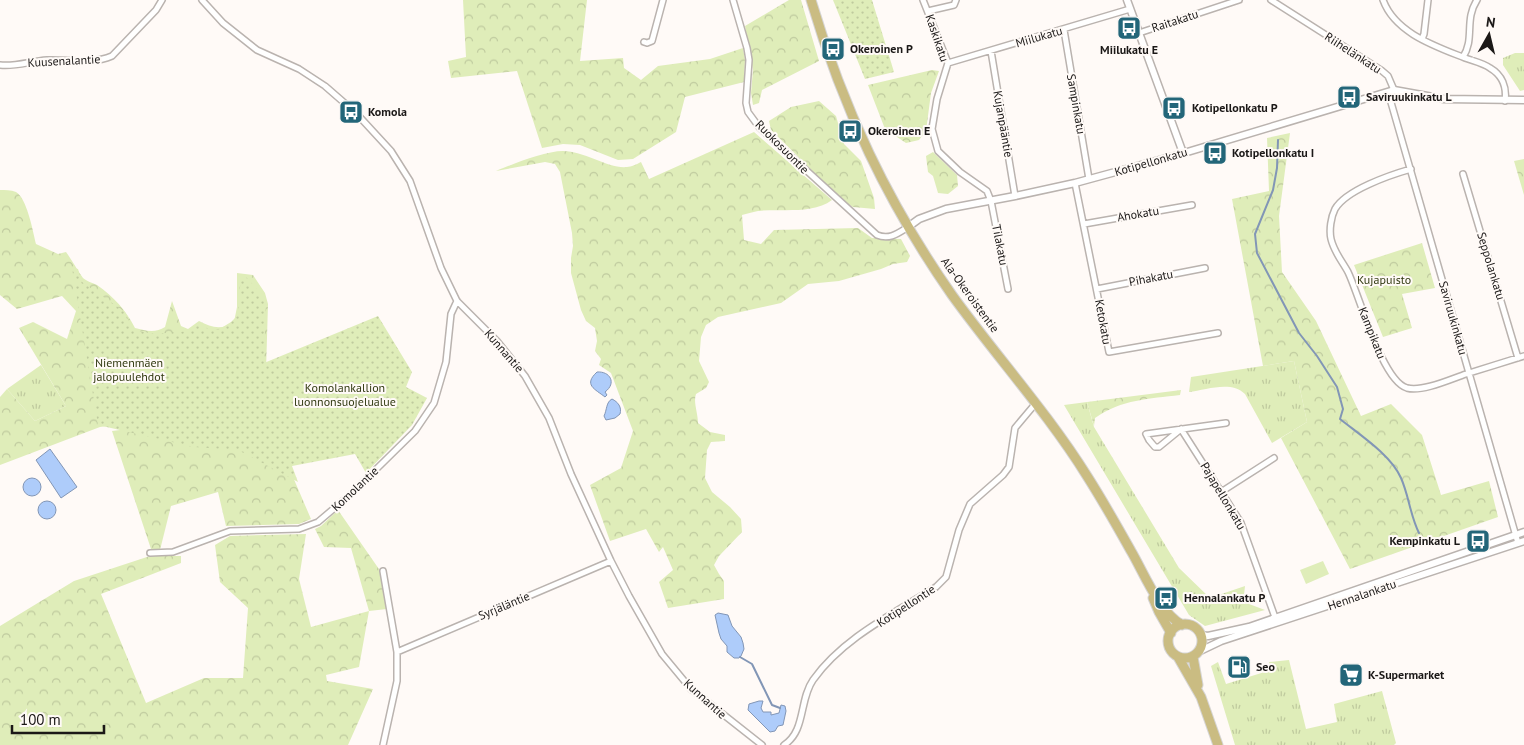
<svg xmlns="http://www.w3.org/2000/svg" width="1524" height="745" viewBox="0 0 1524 745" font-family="'PT Sans',sans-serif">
  <defs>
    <pattern id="grass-tufts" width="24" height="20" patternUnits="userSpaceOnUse" patternTransform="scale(1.25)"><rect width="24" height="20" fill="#dfedb9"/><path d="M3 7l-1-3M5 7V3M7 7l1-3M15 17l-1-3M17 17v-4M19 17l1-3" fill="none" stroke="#bfca9e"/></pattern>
    <pattern id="forest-crowns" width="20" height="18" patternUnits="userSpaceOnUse" patternTransform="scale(1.25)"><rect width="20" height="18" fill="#dfedb9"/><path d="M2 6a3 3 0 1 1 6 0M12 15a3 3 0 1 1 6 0" fill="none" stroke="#bfca9e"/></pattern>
    <pattern id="park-dots" width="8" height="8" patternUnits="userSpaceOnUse" patternTransform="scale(1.25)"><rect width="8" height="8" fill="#dfedb9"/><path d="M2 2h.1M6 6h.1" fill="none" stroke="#bfca9e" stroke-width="1.8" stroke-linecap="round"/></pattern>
  </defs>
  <rect width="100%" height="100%" fill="#fffaf7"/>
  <path fill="url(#grass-tufts)" d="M1515,53H1524V90L1520,91L1503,65V58Z
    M1294,361L1307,422L1272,443L1245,394C1231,380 1206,390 1189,392L1191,377Z
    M41,365L66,406L35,421L7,389Z
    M1087,402L1094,427L1179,568L1210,598L1245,586L1244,595L1249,604L1265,610L1205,626L1189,615L1064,405Z
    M1289,660L1306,729L1337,722L1334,704L1382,691L1396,743L1394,745H1235L1211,666L1218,662L1226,684L1271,670L1269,662Z"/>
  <path fill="url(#forest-crowns)" d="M463,0H587L580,61L623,58L624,68L641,80L658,66L710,59L743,48L745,60L744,82L685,97L676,132L633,159L618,160L580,145L563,144L542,148L517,71L451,78L448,61L466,57Z
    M789,0H801L819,61L762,90L759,103L753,105L751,93L753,70L745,26Z
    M932,70L939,71L931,93L926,131L919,140L906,143L885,129L868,85Z
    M819,101L836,116L844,144L861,161L874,198L875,209L853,207L842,200L771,130L769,121L791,107Z
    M754,132L832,200C812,215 781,208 758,211C752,212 747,214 742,215L744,240L761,244L774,230L858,228L872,238L901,239L910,256L907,262L893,264L881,269L839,281L808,284L781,303L718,317L706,325L701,337L699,361L709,382L706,388L696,394C693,402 698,413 698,423L710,432L725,435V441L711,442L707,450L705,478L712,492L730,507L741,519L742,532L719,556L714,565L719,574L724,581V599L668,608L659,582L673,570L663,547L659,552L646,529L610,541L590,485L621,468L633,431L611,373L599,365L601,359L595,351L597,341L595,328L586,321L581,310L571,273V258L573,246L572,233L560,172L555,164L545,162L496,171C513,164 545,151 563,151C584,151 609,169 627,167C631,167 637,164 641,162L649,179Z
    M1290,133L1279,216L1282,272L1316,321L1361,416L1391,404L1422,435L1441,495L1489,481L1498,517L1350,569L1281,438L1307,422L1294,361L1263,366L1232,199L1269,191L1267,138Z
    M933,152L957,175L958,186L948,194L938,193L933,176L928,172L926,156Z
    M1524,159V195L1514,161Z
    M0,190C5,190 11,190 16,192C27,198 33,232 36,244L58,254L66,252C72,260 77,270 83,278C86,281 93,283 97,285C114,297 126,310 135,328C146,331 156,333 165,327L172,301L181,326L188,329L199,321C212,328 222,330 234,322L237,307V273L253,275L265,293L268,304L265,405L100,427L0,465V397L7,389L35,421L66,406L19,328L33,322L67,339L76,311L62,296L17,309L0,295Z
    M1422,243L1435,288L1402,294L1412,328L1383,337L1354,265Z
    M1181,390L1180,395C1149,399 1122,399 1095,418L1094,426L1087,402Z
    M265,412L311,519L299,524L226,526L218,492L171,506L160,550L151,549L112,431Z
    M338,510L381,572L387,609L369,611L359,667L326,675L327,681L373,689L348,745H0V626L74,581L150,556H181V563L101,594L146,703L204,678H243L248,608L220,582L215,545L230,536L306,534L299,579L311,627L369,611L351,548L324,547L315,529L321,526Z"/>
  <path fill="url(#park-dots)" d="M833,0H872L894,72L865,79Z
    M72,268L78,269L82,282L125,312L132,328L138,331L155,334L189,331L200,323L208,329L218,330L231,322L237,316L240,298L239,293L242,275L245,276L266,299L264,363L378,316L412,372L406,387L427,398L412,425L366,473L355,454L292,466L298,482L238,450L194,447L98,425Z"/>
  <path fill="#dfedb9" d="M1323,561L1329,574L1306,584L1300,570Z"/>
  <path fill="#aeccfa" stroke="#8296b6" d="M597,372C610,371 617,383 605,392L607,395L605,397C595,389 583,385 597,372Z
    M612,399C618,402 622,407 620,414L615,418L606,420L604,416C607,410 606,402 612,399Z
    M50,449L77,487L61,498L36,460Z
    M23 487a9 9 0 1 1 18 0a9 9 0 1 1-18 0Z
    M38 510a9 9 0 1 1 18 0a9 9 0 1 1-18 0Z
    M718,613L728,615L732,626L741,637L743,643L744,649L741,656L739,658H734L727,652V646L721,639L719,633L715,615Z
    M759,701H763L761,708L763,712H771V715L779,713L781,705L785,706L786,711L783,725L778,726L775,731L770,732L748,710L749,704Z"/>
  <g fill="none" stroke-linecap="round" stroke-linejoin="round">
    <path stroke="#8296b6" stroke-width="2" d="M1278,140L1277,168L1273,190L1255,234L1257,253L1299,333L1317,356L1337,387L1343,409L1340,419C1360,435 1391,455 1401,478C1409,496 1410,515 1419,533
      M740,657L752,664L772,705L780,708"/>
    <g stroke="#bab3af" stroke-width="8">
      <path id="minor" d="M202,0L223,23L257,50L299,69L325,86L356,113L391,151L410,181L441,268L457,301L497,341L525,376L549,418L571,474L611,561L629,596L662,654L691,689L762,745
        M733,0L747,48L749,60L746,103L748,112L759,127L877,235C889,240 897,234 908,227
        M923,0L948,63L937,99L932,129L938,151L960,172L987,191L991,201L1008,289
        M1271,0L1381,70L1388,76L1394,90
        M1383,0C1395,33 1435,46 1465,58C1473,61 1483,63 1490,68C1502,75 1507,87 1505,101
        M928,11L954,5L956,0
        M1064,30L1089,179
        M1139,33L1239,0
        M1422,39L1424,34L1428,0
        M644,42L647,43L652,41L663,0
        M991,51L1015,196
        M1463,57C1475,39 1464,20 1477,0
        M948,63L1130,9
        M0,65C15,67 31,61 47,60C69,59 91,65 112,56L156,10L162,0
        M1388,92L1518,543
        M1411,169C1390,175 1346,190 1335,209C1331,217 1329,230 1331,239C1334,252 1342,261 1348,272C1360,297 1382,381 1407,388C1423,392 1451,379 1466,374C1485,368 1505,362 1524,356
        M1463,174L1518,358
        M1075,183L1109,352L1218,333
        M1084,224L1192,205
        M1097,289L1205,268
        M1181,429L1241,523L1276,620
        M1181,429L1159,447H1155L1149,440L1146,434L1226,423
        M1221,492L1274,458
        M150,553L173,552L230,531L299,529L318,522L351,494L415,431L434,403L446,362L451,314L457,301
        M397,652L611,561
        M383,745L397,681V652L383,571
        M784,745C806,731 799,700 813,680C843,638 893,614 936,587L946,577L959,530L970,504L1003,475L1009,467L1015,428L1036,403"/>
    </g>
    <g stroke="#bab3af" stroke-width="9">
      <path id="tertiary" d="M1127,0L1183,153
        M908,227L919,219L946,209L1015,196L1075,183L1174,156L1394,90L1444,99L1524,100
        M1201,635L1208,636L1249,627L1524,532
        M1200,651L1221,641L1524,541"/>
    </g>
    <g stroke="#d6d5d5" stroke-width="11">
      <path id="primary" d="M811,0C843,108 887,202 952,295C996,356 1047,412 1087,476C1103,501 1117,526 1131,551C1144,573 1159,612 1182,625
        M1153,598L1159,612L1171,633
        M1168 641a17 17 0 1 1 34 0a17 17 0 1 1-34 0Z
        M1178,657L1201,697L1218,745
        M1193,657L1198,685"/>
    </g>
    <use href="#minor" stroke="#fff" stroke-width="5"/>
    <use href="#tertiary" stroke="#fff" stroke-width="6"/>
    <use href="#primary" stroke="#cabc82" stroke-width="9"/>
  </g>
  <defs>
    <g id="bus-square" transform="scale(1.25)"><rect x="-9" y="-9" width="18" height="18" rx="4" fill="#236679" stroke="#fffaf7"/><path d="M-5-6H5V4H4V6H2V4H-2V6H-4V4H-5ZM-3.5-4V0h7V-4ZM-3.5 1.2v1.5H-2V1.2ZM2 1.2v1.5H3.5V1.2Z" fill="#fff"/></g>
    <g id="fuel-square" transform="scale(1.25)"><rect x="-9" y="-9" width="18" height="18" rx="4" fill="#236679" stroke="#fffaf7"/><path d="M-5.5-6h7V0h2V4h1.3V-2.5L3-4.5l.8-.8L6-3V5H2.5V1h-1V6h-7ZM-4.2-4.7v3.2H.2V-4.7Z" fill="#fff"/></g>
    <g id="supermarket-square" transform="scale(1.25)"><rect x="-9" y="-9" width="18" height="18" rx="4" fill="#236679" stroke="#fffaf7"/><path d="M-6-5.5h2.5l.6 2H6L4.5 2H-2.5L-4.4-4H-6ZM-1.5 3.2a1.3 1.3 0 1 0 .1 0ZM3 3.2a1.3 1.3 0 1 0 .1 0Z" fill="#fff"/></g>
  </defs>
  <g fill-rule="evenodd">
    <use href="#bus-square" x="1129" y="28"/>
    <use href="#bus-square" x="833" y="49"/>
    <use href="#bus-square" x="1349" y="97"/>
    <use href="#bus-square" x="1174" y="108"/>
    <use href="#bus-square" x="351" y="112"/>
    <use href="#bus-square" x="850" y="131"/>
    <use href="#bus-square" x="1215" y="153"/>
    <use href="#bus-square" x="1478" y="541"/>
    <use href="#bus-square" x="1166" y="598"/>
    <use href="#fuel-square" x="1239" y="667"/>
    <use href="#supermarket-square" x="1351" y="675"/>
  </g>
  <g text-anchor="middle" stroke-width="4" stroke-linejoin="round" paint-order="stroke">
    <g font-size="12" fill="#1b1817" stroke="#fffaf7">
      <text transform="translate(1175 21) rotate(-18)" y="4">Raitakatu</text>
      <text transform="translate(1039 37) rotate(-16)" y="4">Miilukatu</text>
      <text transform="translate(937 38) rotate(71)" y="4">Kaskikatu</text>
      <text transform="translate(1353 53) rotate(33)" y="4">Riihelänkatu</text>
      <text transform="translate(64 61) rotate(-3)" y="4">Kuusenalantie</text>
      <text transform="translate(1076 104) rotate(80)" y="4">Sampinkatu</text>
      <text transform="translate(1003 124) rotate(80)" y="4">Kujanpääntie</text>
      <text transform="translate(782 147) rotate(45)" y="4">Ruokosuontie</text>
      <text transform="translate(1151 162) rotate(-16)" y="4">Kotipellonkatu</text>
      <text transform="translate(1138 214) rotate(-10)" y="4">Ahokatu</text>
      <text transform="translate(1000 245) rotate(79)" y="4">Tilakatu</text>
      <text transform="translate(1491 266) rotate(73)" y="4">Seppolankatu</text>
      <text transform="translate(1151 278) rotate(-11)" y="4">Pihakatu</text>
      <text transform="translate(970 295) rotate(54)" y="4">Ala-Okeroistentie</text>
      <text transform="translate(1453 318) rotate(74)" y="4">Saviruukinkatu</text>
      <text transform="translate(1103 322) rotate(80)" y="4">Ketokatu</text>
      <text transform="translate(1372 333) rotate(68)" y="4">Kampikatu</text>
      <text transform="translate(504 351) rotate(49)" y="4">Kunnantie</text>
      <text transform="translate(355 489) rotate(-43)" y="4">Komolantie</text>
      <text transform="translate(1223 496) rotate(59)" y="4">Pajapellonkatu</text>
      <text transform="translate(1362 595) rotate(-19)" y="4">Hennalankatu</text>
      <text transform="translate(504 606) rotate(-23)" y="4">Syrjäläntie</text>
      <text transform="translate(906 606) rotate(-33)" y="4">Kotipellontie</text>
      <text transform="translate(705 699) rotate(42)" y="4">Kunnantie</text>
    </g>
    <g font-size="12" font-weight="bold" fill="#1b1817" stroke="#fffaf7" text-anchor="start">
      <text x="850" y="53">Okeroinen P</text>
      <text x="1129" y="54" text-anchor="middle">Miilukatu E</text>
      <text x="1366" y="101">Saviruukinkatu L</text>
      <text x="1192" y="112">Kotipellonkatu P</text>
      <text x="368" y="116">Komola</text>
      <text x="868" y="135">Okeroinen E</text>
      <text x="1232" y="157">Kotipellonkatu I</text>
      <text x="1460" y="545" text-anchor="end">Kempinkatu L</text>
      <text x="1184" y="602">Hennalankatu P</text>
      <text x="1256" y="671">Seo</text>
      <text x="1368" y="679">K-Supermarket</text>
    </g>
    <g font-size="12" fill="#323a12" stroke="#fffaf7">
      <text x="1384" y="284">Kujapuisto</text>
      <text x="129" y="367">Niemenmäen<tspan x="129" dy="14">jalopuulehdot</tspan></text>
      <text x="345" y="392">Komolankallion<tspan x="345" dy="14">luonnonsuojelualue</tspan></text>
    </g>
  </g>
  <g transform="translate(1489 35) rotate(8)" stroke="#fffaf7" stroke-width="4" paint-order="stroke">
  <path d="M0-4L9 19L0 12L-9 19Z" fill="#1b1817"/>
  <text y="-8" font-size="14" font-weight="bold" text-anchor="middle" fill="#1b1817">N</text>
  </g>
  <path d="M12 725v8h92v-8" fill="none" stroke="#1b1817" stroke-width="2.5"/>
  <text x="20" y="725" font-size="15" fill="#1b1817" stroke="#fffaf7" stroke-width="4" paint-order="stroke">100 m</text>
</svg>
